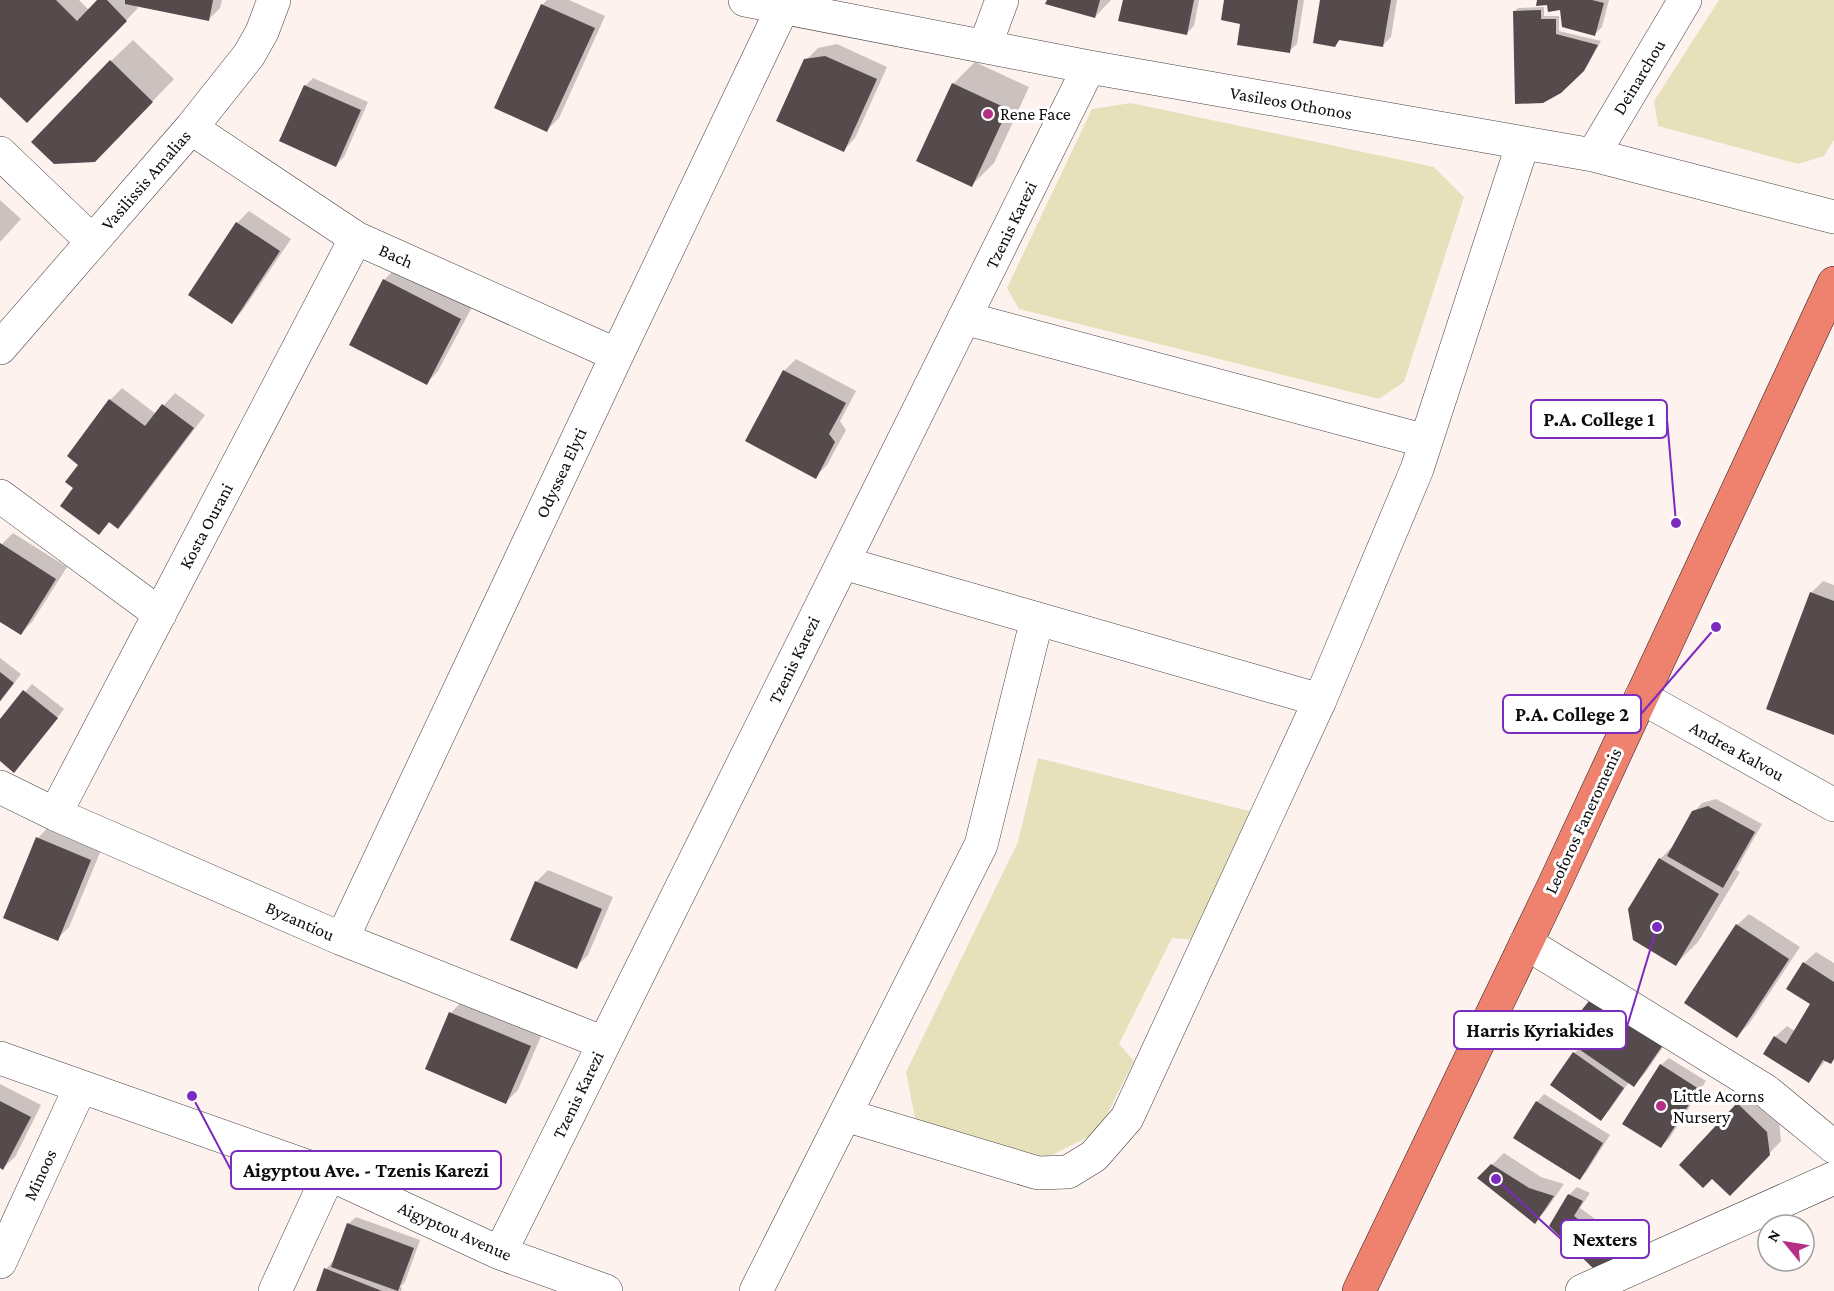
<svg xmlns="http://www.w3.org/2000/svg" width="1834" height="1291" viewBox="0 0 1834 1291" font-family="'Crimson Pro',serif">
  <rect width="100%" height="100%" fill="#fef2ef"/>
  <path fill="#e6e1bb" d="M1719,0H1834V140L1824,156L1798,164L1658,126L1654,101Z
    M1131,103L1434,167L1464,197L1404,382L1379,399L1019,309L1007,288L1092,109Z
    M1038,758L1253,812L1194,940L1172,938L1119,1044L1134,1061L1098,1132L1040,1161L916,1124L906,1072L1018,842Z"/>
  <path fill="#0003" d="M0,0H79L89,10L99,0H222L220,8L208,20L134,4L138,8L27,121L0,95Z
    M547,0H569L605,16L559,118L547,130L542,5Z
    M1048,0H1111L1095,17Z
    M1124,0H1199L1194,26L1186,34Z
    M1226,0H1304L1297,44L1289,51L1242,22Z
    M1321,0H1397L1391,37L1383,45L1341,39L1335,45Z
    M1539,0H1609L1602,27L1595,34L1561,9Z
    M1544,7V16H1559V31L1601,41L1587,66L1561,92L1515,11L1518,8Z
    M133,40L174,79L117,138L111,61Z
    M837,44L887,67L855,138L844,150L806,60L818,48Z
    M975,62L1029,87L994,163L972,185L918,160L953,84Z
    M313,78L368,102L344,157L336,165L305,86Z
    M0,200L21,219L0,242Z
    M249,211L291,239L243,310L232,322L190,294L237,223Z
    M396,268L472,307L438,371L427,383L384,280Z
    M796,359L856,391L840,421L846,430L827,465L815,477L784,371Z
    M122,388L156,414L175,393L205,415L130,515L118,527L111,521L99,533L75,488L80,464L110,400Z
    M13,533L67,567L32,622L20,634L0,621V546Z
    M1823,581L1834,585V733L1811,593Z
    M0,658L21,674L0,702Z
    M32,684L64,709L21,763L0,760V722Z
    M1716,799L1762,824L1736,870L1740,872L1698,942L1676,964L1660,859L1676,843L1694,812L1702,803Z
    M49,826L102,848L69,927L57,939L38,838Z
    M548,870L613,897L588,955L576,967L512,939L536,882Z
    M1749,914L1800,947L1749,1024L1737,1036V925Z
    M1816,952L1834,963V1059L1826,1060L1809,1081L1775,1037L1787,1026L1795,1031L1812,1004L1804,963Z
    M462,1001L542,1034L518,1090L506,1102L427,1069L451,1013Z
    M1675,1030L1645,1073L1634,1085L1629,1082L1609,1111L1601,1119L1574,1053L1580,1048Z
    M1669,1058L1706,1081L1669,1139L1661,1146V1065Z
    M0,1084L41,1105L15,1157L3,1168L0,1167Z
    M1750,1093L1779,1120L1781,1141L1742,1182L1712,1177L1681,1165Z
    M1544,1094L1610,1135L1587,1171L1580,1178L1537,1102Z
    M1504,1153L1541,1177L1564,1184L1546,1210L1535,1222L1479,1178Z
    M1577,1187L1590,1193L1580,1208L1631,1245L1624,1253L1595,1268L1551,1226L1569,1195Z
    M356,1217L420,1240L405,1282L400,1287L402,1288L401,1291H317L326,1269L333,1261L348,1224Z"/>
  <path fill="#554b4d" d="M0,0H56L77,21L97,0H107L127,21L27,123L0,97Z
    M125,0H213L209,21L125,4Z
    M1047,0H1100L1095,18L1045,4Z
    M1123,0H1194L1187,35L1118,21Z
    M1224,0H1298L1290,53L1237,45L1240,24L1221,20Z
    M1320,0H1391L1383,47L1339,40L1335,47L1313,43Z
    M1537,0H1592L1604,3L1595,36L1562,27L1560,10L1548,12L1547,5L1536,6Z
    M541,4L595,28L547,132L494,108Z
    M1541,10V19H1556V34L1598,45L1584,71L1561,93L1543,103L1515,104L1513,11Z
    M825,56L877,79L844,152L776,121L804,59Z
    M110,60L153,102L95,162L54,164L31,142Z
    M952,83L1008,109L972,187L916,161Z
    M304,85L361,110L336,167L279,141Z
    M236,222L280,251L232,324L188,295Z
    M383,279L461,319L427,385L349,345Z
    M783,370L846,403L829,434L835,442L816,479L745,441Z
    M109,399L145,426L162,404L194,428L118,529L109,522L99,535L60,506L73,488L65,482L78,465L67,456Z
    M0,543L56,579L21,635L0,622Z
    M1810,592L1834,601V735L1766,709Z
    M0,672L14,683L0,701Z
    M23,690L58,718L14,773L0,761V719Z
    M1708,806L1755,832L1723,888L1667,856L1692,811Z
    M36,837L91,860L58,941L3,918Z
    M1659,858L1719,894L1676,966L1633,940L1628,909Z
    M535,881L602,909L577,969L510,940Z
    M1736,924L1789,959L1737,1038L1684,1003Z
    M1803,962L1834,982V1059L1831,1064L1823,1060L1809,1083L1763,1054L1774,1036L1786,1044L1810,1004L1786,989Z
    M1589,1001L1665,1042L1634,1087L1573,1045L1572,1022Z
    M449,1012L531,1046L506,1104L425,1069Z
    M1573,1052L1624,1088L1601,1121L1550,1085Z
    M1660,1064L1699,1089L1661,1148L1622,1124Z
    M0,1101L31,1117L3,1170L0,1168Z
    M1536,1101L1603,1143L1580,1180L1513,1138Z
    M1737,1103L1767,1132L1770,1155L1730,1196L1712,1179L1703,1188L1679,1165Z
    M1491,1164L1529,1188L1554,1196L1535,1224L1477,1178Z
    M1568,1194L1583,1201L1574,1216L1625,1254L1595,1270L1549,1226Z
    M347,1223L414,1248L398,1291L331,1267Z
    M324,1268L382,1291H316Z"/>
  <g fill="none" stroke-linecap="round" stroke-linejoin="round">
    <g stroke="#404040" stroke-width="34">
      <path id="minor" d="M745,0L1089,67L1593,155L1834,217
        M985,46L1002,0
        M191,128L356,238L617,355
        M0,153L92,241
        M1593,155L1685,0
        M964,318L1426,441
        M0,348L191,128L249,55L262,32L274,0
        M0,496L160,614
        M843,563L1320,700
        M1641,697L1834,805
        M0,787L55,814L342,939L604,1043
        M55,814L356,238
        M342,939L617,355L783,7
        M1526,943L1766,1091L1834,1147
        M0,1058L329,1174L500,1253L606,1291
        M845,1115L1038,1173L1068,1172L1094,1156L1127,1118L1320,700L1417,469L1523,143
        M500,1253L1089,67
        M0,1262L80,1088
        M275,1291L329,1174
        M756,1291L981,845L1037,619
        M1582,1291L1834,1178"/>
    </g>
    <g stroke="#1e1e1e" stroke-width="34">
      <path id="major" d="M1359,1291L1554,885L1834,283"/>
    </g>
    <use href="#minor" stroke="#fff" stroke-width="33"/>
    <use href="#major" stroke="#ee826f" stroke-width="33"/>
  </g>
  <g fill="#b33085" stroke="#fff" stroke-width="2">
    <circle cx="988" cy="114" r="6"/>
    <circle cx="1661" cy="1106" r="6"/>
  </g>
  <g text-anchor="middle" stroke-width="6" stroke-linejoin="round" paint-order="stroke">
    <g font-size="18" fill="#0d0d0d" stroke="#fff">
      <text transform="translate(1639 77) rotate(-59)" y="6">Deinarchou</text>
      <text transform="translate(1291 103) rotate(10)" y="6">Vasileos Othonos</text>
      <text transform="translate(146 180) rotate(-49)" y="6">Vasilissis Amalias</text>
      <text transform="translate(1011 225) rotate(-64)" y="6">Tzenis Karezi</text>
      <text transform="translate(396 256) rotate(24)" y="6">Bach</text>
      <text transform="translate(561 473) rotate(-65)" y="6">Odyssea Elyti</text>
      <text transform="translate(206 526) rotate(-62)" y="6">Kosta Ourani</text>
      <text transform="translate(794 660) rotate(-64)" y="6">Tzenis Karezi</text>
      <text transform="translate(1737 751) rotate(29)" y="6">Andrea Kalvou</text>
      <text transform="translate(1583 821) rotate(-65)" y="6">Leoforos Faneromenis</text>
      <text transform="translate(300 921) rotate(24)" y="6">Byzantiou</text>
      <text transform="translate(578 1095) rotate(-64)" y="6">Tzenis Karezi</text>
      <text transform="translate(40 1175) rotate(-65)" y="6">Minoos</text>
      <text transform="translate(455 1231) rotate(24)" y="6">Aigyptou Avenue</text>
    </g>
    <g font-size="18" fill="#0d0d0d" stroke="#fff" text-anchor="start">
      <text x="1000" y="120">Rene Face</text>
      <text x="1673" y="1102">Little Acorns<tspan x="1673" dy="21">Nursery</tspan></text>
    </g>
  </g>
  <path fill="none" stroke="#7b2cbf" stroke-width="2" d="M1676 523L1667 419M1716 627L1641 714M1657 927L1626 1030M192 1096L231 1170M1496 1179L1561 1239"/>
  <g fill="#7b2cbf" stroke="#fff" stroke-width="2">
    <circle cx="1676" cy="523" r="6"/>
    <circle cx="1716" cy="627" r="6"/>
    <circle cx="1657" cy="927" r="6"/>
    <circle cx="192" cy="1096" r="6"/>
    <circle cx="1496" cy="1179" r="6"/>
  </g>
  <g fill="#fff" stroke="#7b2cbf" stroke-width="2">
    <rect x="1531" y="400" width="136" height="38" rx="6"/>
    <rect x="1503" y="695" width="138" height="38" rx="6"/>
    <rect x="1454" y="1011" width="172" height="38" rx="6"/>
    <rect x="231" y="1151" width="270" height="38" rx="6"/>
    <rect x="1561" y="1220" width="88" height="38" rx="6"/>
  </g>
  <g font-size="20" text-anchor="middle" font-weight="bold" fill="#0d0d0d">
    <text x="1599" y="426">P.A. College 1</text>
    <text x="1572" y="721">P.A. College 2</text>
    <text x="1540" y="1037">Harris Kyriakides</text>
    <text x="366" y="1177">Aigyptou Ave. - Tzenis Karezi</text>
    <text x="1605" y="1246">Nexters</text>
  </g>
  <g transform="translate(1786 1243) rotate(300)"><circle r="28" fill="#ffffff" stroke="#9e9e9e" stroke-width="1.5"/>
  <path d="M0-4.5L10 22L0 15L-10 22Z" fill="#b33085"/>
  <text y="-9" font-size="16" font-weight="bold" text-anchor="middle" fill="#0d0d0d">N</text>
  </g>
</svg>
